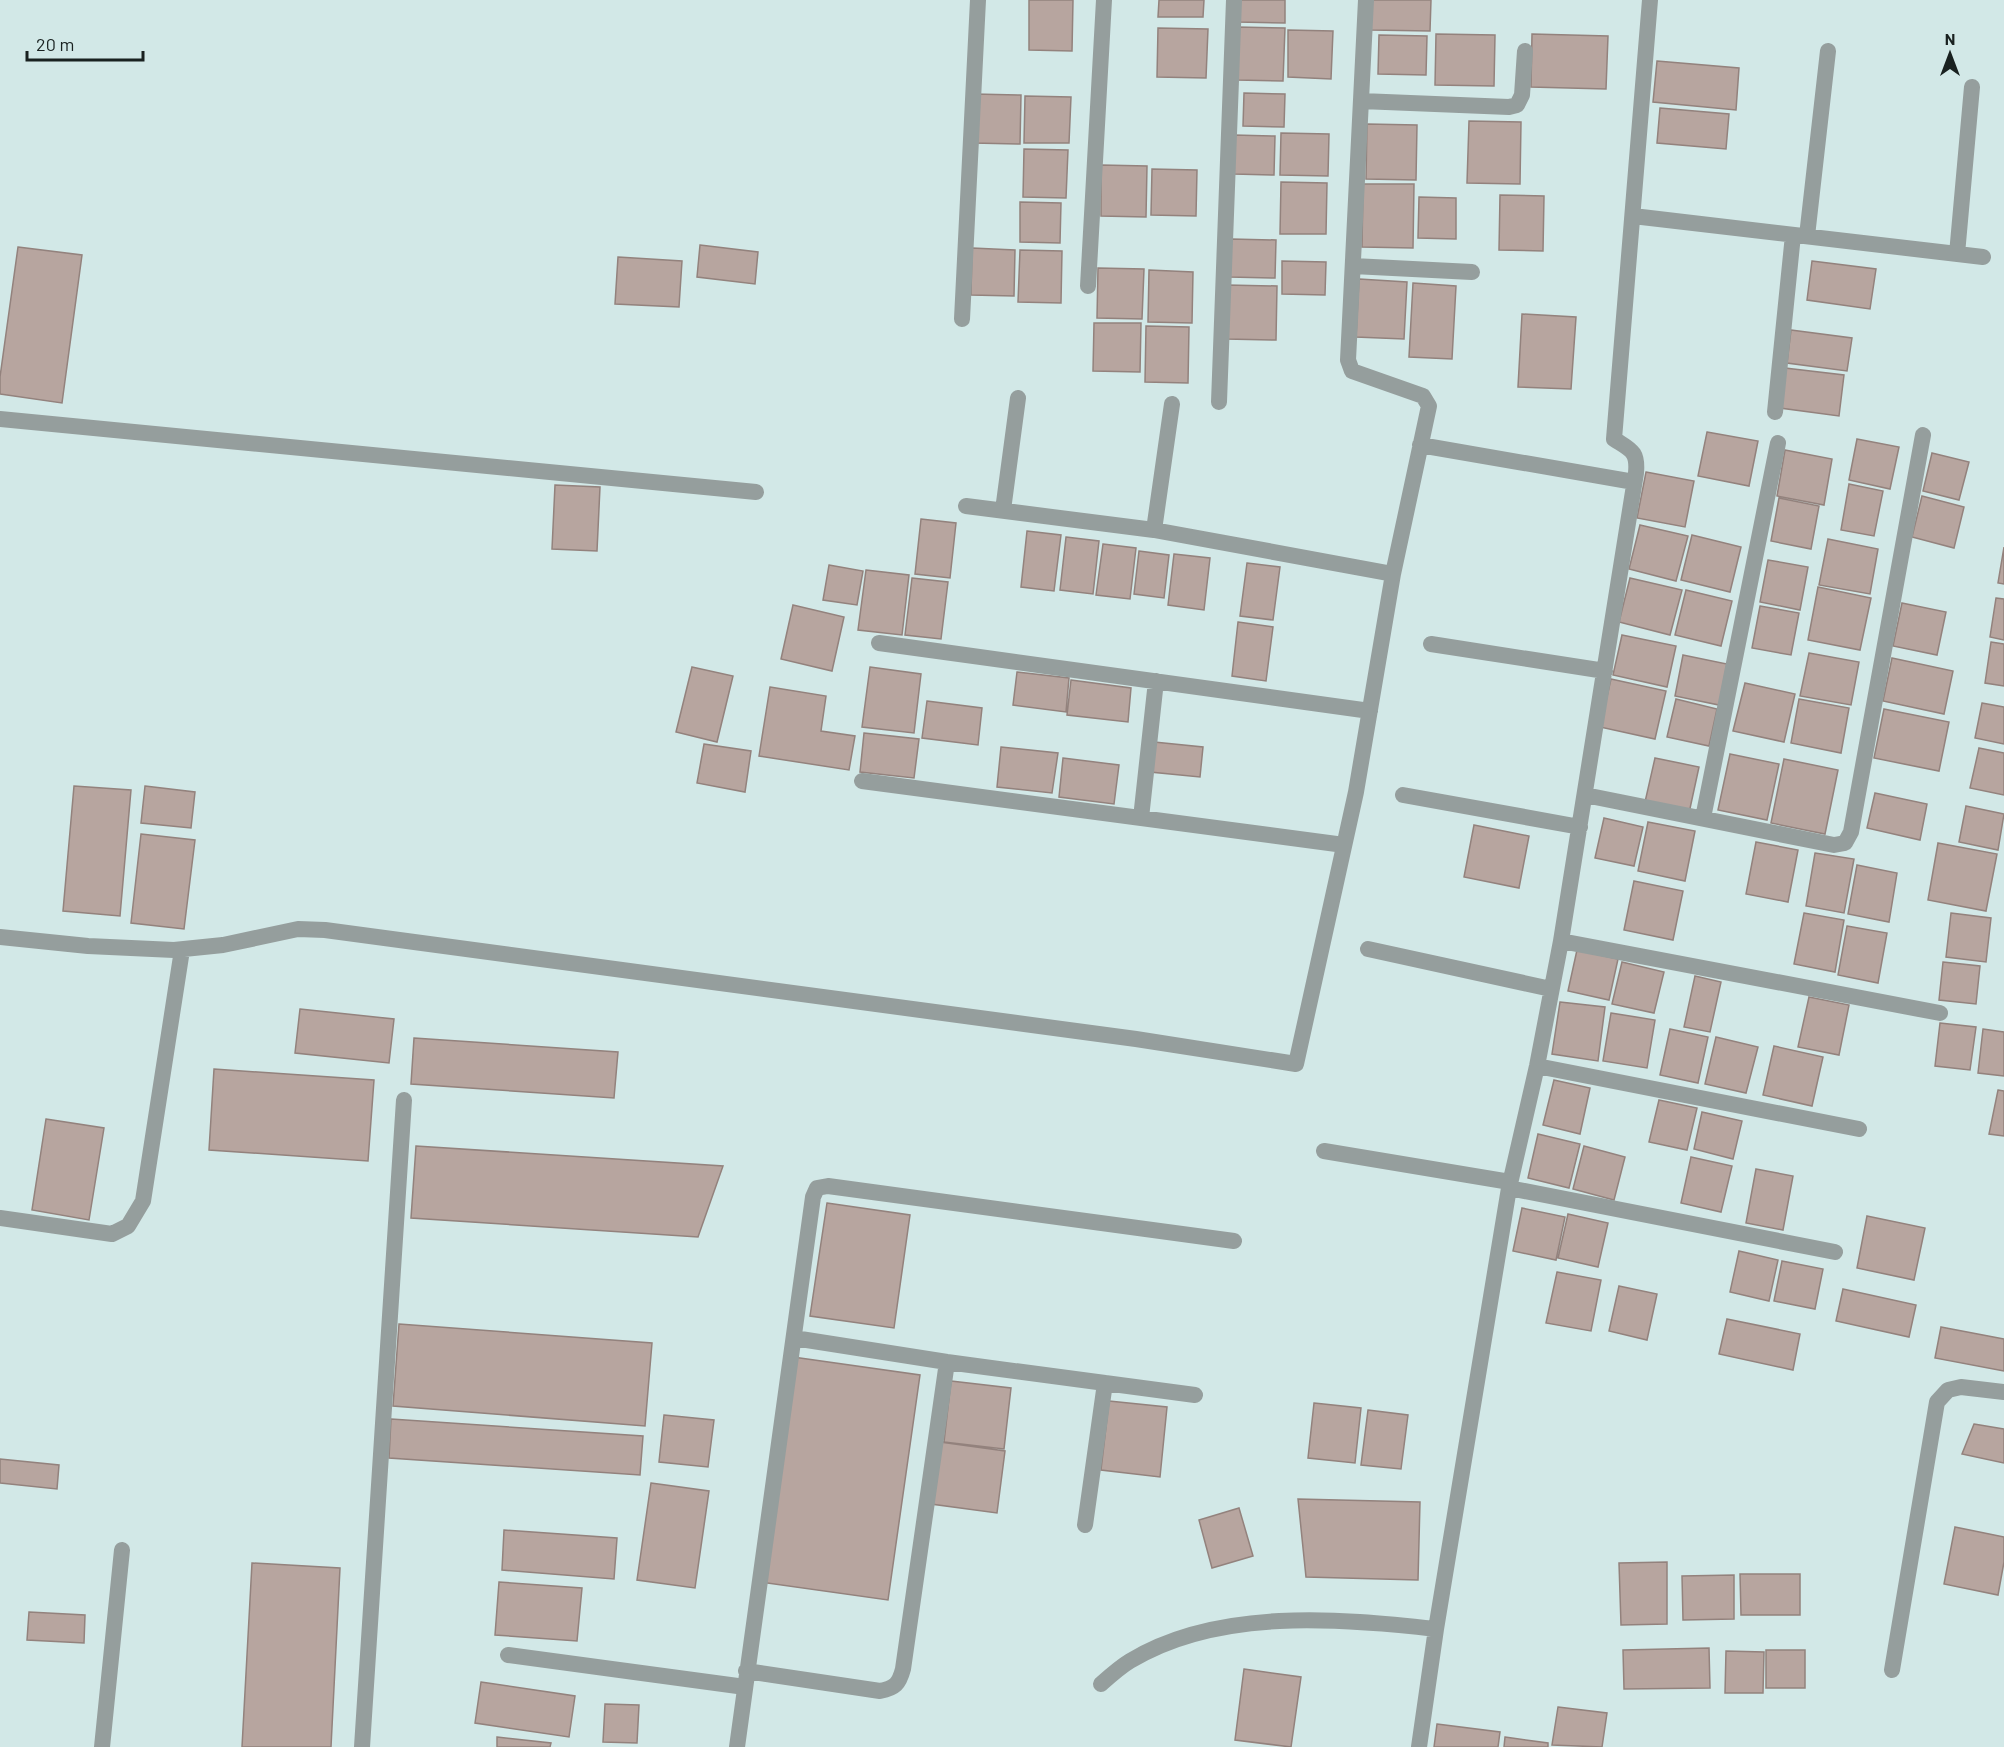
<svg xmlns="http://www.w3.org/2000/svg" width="2004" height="1747" viewBox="0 0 2004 1747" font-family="Barlow,sans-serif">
  <rect width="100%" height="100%" fill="#d2e8e7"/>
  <path fill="#b7a59f" stroke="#93827d" stroke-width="1.5" d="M1029,0H1073L1072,51L1029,50Z
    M1159,0H1204L1203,17H1158Z
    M1239,0H1285V23L1238,22Z
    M1372,0H1431L1430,31L1371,30Z
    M1237,27L1285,28L1283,81L1237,80Z
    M1158,28L1208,29L1206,78L1157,77Z
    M1288,30L1333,31L1331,79L1288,77Z
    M1436,34L1495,35L1494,86L1435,85Z
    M1532,34L1608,36L1606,89L1531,87Z
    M1379,35L1427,36L1426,75L1378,74Z
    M1657,61L1739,68L1736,110L1653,102Z
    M1244,93L1285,94L1284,127L1243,126Z
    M974,94L1021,95L1020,144L973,143Z
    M1025,96L1071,97L1069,143H1024Z
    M1660,108L1729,114L1726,149L1657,143Z
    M1469,121L1521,122L1520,184L1467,183Z
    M1367,124L1417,125L1416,180L1366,179Z
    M1281,133L1329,134L1328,176L1280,175Z
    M1234,135L1275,136L1274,175L1234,174Z
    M1024,149L1068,150L1066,198L1023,197Z
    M1101,165L1147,166L1146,217L1101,216Z
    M1152,169L1197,170L1196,216L1151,215Z
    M1281,182L1327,183L1326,234H1280Z
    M1363,184H1414L1413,248L1362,247Z
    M1500,195L1544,196L1543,251L1499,250Z
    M1419,197L1456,198V239L1418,238Z
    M1020,202L1061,203L1060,243L1020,242Z
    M1231,239L1276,240L1275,278L1230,277Z
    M700,245L758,252L755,284L697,277Z
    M18,247L82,255L62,403L0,394V377Z
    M972,248L1015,250L1014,296L971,295Z
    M1020,250L1062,251L1061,303L1018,302Z
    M618,257L682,261L679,307L615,304Z
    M1282,261L1326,262L1325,295L1282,294Z
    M1812,261L1876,269L1870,309L1807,300Z
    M1098,268L1144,269L1142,319L1097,318Z
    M1149,270L1193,272L1192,323L1148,322Z
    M1359,279L1407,282L1404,339L1356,337Z
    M1413,283L1456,286L1452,359L1409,357Z
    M1227,285L1277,286L1276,340L1226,339Z
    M1522,314L1576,317L1571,389L1518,387Z
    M1094,323H1141L1140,372L1093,371Z
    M1146,326L1189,327L1188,383L1145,382Z
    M1791,330L1852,338L1847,371L1787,363Z
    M1785,368L1844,375L1839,416L1780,408Z
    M1707,432L1758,441L1749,486L1698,476Z
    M1857,439L1899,447L1890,489L1849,480Z
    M1785,450L1832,459L1824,505L1777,496Z
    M1932,453L1969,462L1959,500L1923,491Z
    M1646,472L1694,481L1685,527L1637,518Z
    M1849,484L1883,491L1874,536L1841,530Z
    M555,485L600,487L597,551L552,549Z
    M1922,496L1964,507L1954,548L1912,537Z
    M1779,498L1819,506L1811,549L1771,541Z
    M921,519L956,523L950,578L915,574Z
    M1640,525L1688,536L1676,581L1629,569Z
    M1027,531L1061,535L1054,591L1021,587Z
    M1692,535L1741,547L1730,592L1681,580Z
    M1066,537L1099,541L1093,594L1060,590Z
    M1828,539L1878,549L1870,594L1819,585Z
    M1103,544L1136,548L1130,599L1096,595Z
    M2004,547V584L1998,583Z
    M1139,551L1169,555L1164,598L1134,594Z
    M1174,554L1210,558L1204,610L1168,605Z
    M1768,560L1808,567L1800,610L1760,602Z
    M1247,563L1280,567L1273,620L1240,616Z
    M829,565L863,571L857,605L823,600Z
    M866,570L909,575L902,635L858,630Z
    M912,578L948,582L941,639L905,635Z
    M1630,578L1682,590L1670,635L1619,622Z
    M1818,587L1871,598L1860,650L1808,640Z
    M1686,590L1732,601L1721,646L1675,635Z
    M1996,598L2004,599V640L1990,637Z
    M1902,603L1946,612L1937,655L1893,646Z
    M793,605L844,617L832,671L781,659Z
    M1760,606L1799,613L1791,655L1752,648Z
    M1238,622L1273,627L1266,681L1232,676Z
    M1622,635L1676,646L1667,687L1613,675Z
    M1991,642L2004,644V686L1985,683Z
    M1809,653L1859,662L1851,705L1800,696Z
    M1683,655L1727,664L1719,705L1675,696Z
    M1892,658L1953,671L1944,714L1883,701Z
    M692,667L733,676L717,742L676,732Z
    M870,667L921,674L914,733L862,727Z
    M1017,672L1069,678L1066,712L1013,705Z
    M1611,679L1666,691L1655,739L1600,727Z
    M1071,680L1131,688L1128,722L1067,715Z
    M1745,683L1795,694L1784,742L1733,731Z
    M770,687L826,696L821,731L855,736L849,770L759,756Z
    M1676,699L1717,709L1709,746L1667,737Z
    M1799,699L1849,708L1841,753L1791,743Z
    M927,701L982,708L978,745L922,738Z
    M1982,703L2004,707V744L1975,738Z
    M1884,709L1949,722L1939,771L1874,758Z
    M864,733L919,739L914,778L860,772Z
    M1154,742L1203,747L1200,777L1150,772Z
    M704,744L751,751L745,792L697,783Z
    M1001,747L1058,753L1052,793L997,787Z
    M1979,748L2004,753V795L1970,788Z
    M1730,754L1779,764L1767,820L1718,810Z
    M1063,758L1119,765L1114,804L1059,797Z
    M1655,758L1699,767L1689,813L1645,802Z
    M1784,759L1838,770L1825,834L1771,823Z
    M74,786L131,790L120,916L63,911Z
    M145,786L195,792L191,828L141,823Z
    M1875,793L1927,804L1920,840L1867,828Z
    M1966,806L2004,814L1998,850L1959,842Z
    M1604,818L1643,827L1634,866L1595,858Z
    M1648,822L1695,831L1685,881L1638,871Z
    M1474,825L1529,836L1519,888L1464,877Z
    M141,834L195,840L184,929L131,923Z
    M1756,842L1798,850L1788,902L1746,894Z
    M1938,843L1997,854L1986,911L1928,900Z
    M1815,853L1854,859L1844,913L1806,906Z
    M1857,865L1897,873L1889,922L1848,914Z
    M1634,881L1683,891L1673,940L1624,930Z
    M1804,913L1844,920L1835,972L1794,964Z
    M1951,913L1991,918L1986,962L1946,957Z
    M1847,926L1887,933L1878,983L1838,975Z
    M1577,950L1618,959L1609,1000L1568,991Z
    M1622,962L1664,972L1654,1013L1612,1004Z
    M1943,962L1980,966L1976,1004L1939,1000Z
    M1695,976L1721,982L1710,1032L1684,1027Z
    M1809,997L1849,1005L1839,1055L1798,1047Z
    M1560,1002L1605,1007L1598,1061L1552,1054Z
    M300,1009L394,1019L389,1063L295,1053Z
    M1611,1013L1655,1020L1647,1068L1603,1061Z
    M1940,1023L1976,1027L1970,1070L1935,1066Z
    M1670,1029L1708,1037L1698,1083L1660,1075Z
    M1983,1029L2004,1032V1076L1978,1073Z
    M1716,1037L1758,1047L1746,1093L1705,1084Z
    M414,1038L618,1052L614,1098L411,1084Z
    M1774,1046L1823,1057L1812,1106L1763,1095Z
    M214,1069L374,1080L368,1161L209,1150Z
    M1554,1080L1590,1088L1580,1134L1543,1125Z
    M1998,1090L2004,1091V1136L1989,1134Z
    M1659,1100L1697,1108L1687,1150L1649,1142Z
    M1702,1112L1742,1121L1733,1159L1694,1149Z
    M46,1119L104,1128L89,1220L32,1210Z
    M1538,1134L1580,1144L1569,1188L1528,1178Z
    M416,1146L723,1166L698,1237L411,1218Z
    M1584,1146L1625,1157L1614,1200L1573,1189Z
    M1691,1157L1732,1166L1721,1212L1681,1203Z
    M1756,1169L1793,1176L1783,1230L1746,1223Z
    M827,1203L910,1215L894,1328L810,1316Z
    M1522,1208L1565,1217L1556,1260L1513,1251Z
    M1568,1214L1608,1223L1598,1267L1558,1258Z
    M1867,1216L1925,1228L1914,1280L1857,1268Z
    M1739,1251L1778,1260L1769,1301L1730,1292Z
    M1782,1261L1823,1269L1815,1309L1774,1301Z
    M1557,1272L1601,1280L1591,1331L1546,1323Z
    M1619,1286L1657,1294L1647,1340L1609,1331Z
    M1843,1289L1916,1305L1909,1337L1836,1321Z
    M1727,1319L1800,1334L1793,1370L1719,1354Z
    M399,1324L652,1343L645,1426L393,1406Z
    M1941,1327L2004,1339V1371L1935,1358Z
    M793,1357L920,1375L888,1600L761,1582Z
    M951,1381L1011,1388L1004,1449L944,1442Z
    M1109,1401L1167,1407L1160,1477L1101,1470Z
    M1314,1403L1361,1408L1355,1463L1308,1458Z
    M1368,1410L1408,1415L1401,1469L1361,1465Z
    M664,1415L714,1420L708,1467L659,1462Z
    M391,1419L643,1436L640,1475L389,1458Z
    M1974,1424L2004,1429V1463L1962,1454Z
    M940,1442L1005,1451L997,1513L931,1504Z
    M0,1459L59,1465L57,1489L0,1483Z
    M651,1483L709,1491L695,1588L637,1580Z
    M1298,1499L1420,1502L1418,1580L1306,1577Z
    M1239,1508L1253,1556L1212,1568L1199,1520Z
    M1955,1527L2004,1537V1562L1998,1595L1944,1584Z
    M504,1530L617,1538L614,1579L502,1570Z
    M1667,1562V1624L1621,1625L1619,1563Z
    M252,1563L340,1568L331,1747H242Z
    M1740,1574H1800V1615H1741Z
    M1734,1575V1619L1683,1620L1682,1576Z
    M499,1582L582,1588L577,1641L495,1635Z
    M29,1612L85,1615L84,1643L27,1640Z
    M1709,1648L1710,1688L1624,1689L1623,1650Z
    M1766,1650H1805V1688H1766Z
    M1726,1651L1764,1652L1763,1693H1725Z
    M1244,1669L1301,1677L1291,1747L1235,1740Z
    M481,1682L575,1696L569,1737L475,1723Z
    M605,1704L639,1705L637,1743L603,1742Z
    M1558,1707L1607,1713L1602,1747L1552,1745Z
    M1437,1724L1500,1732L1498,1747H1434Z
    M497,1737L551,1743L550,1747H497Z
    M1505,1737L1548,1743V1747H1504Z"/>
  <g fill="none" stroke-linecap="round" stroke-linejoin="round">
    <path stroke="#959e9d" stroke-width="16" d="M1361,101L1509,107L1517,105L1522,95L1525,51
      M1633,216L1983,257
      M1807,236L1828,51
      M1957,254L1972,87
      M1353,266L1472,272
      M1088,286L1104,0
      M962,319L978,0
      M1219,402L1234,0
      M1775,412L1793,235
      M0,419L756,492
      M1420,445L1634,482
      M966,506L1154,530L1393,574
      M1003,510L1018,398
      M1154,530L1172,404
      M879,643L1370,711
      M1431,644L1605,671
      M862,781L1344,845
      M1403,795L1580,827
      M1585,795L1834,845L1845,843L1851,832L1923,435
      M1141,818L1156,681
      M1703,818L1778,443
      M0,937L88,946L174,950L223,945L298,929L325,930L1136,1039L1296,1064L1356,792L1393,574L1429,406L1423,396L1352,371L1348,360L1366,0
      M1561,941L1940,1013
      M1368,949L1551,989
      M1537,1066L1859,1129
      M1324,1151L1510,1182
      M1509,1188L1835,1252
      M0,1218L112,1234L128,1226L143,1201L182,950
      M794,1338L947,1362L1195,1395
      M1085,1525L1105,1383
      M508,1655L745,1687
      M1892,1670L1937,1402L1948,1390L1961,1387L2004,1392
      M746,1671L880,1691C895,1688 899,1684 903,1669L947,1362
      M1101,1684C1110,1676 1120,1667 1130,1661C1217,1608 1339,1618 1436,1629
      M102,1747L122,1550
      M362,1747L404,1100
      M737,1747L813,1197L817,1188L828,1186L1234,1241
      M1419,1747L1436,1629L1509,1188L1537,1066L1561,941L1636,473C1638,451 1631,450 1614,439L1650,0"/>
  </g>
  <g transform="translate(1950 54)" stroke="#d2e8e7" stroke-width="4.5" paint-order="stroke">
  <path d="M0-4.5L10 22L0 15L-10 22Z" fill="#192120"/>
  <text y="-9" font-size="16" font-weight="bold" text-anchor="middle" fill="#192120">N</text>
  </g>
  <path d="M27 51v9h116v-9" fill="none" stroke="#192120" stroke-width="3"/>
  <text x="36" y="51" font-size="18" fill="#192120" stroke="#d2e8e7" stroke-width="4.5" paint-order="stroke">20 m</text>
</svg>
